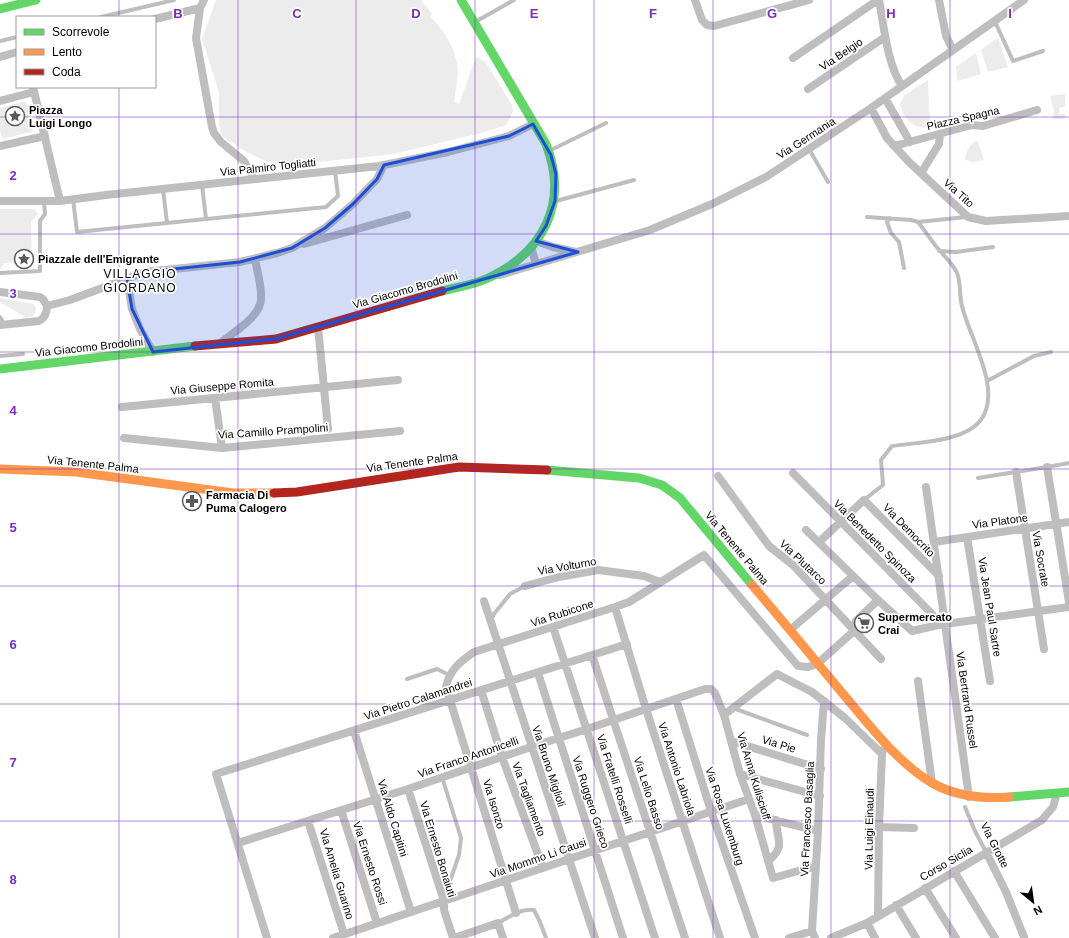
<svg xmlns="http://www.w3.org/2000/svg" width="1069" height="938" viewBox="0 0 1069 938" font-family="Helvetica,sans-serif">
  <rect width="100%" height="100%" fill="#fff"/>
  <path fill="#ececec" d="M216,0H421L432,14L431,17C445,32 456,49 458,70C458,81 455,92 454,102L459,104L476,57L485,61L512,105L513,111L510,118L506,125L481,133L394,154L291,165C263,164 244,151 222,136L219,124V92L202,39Z
    M998,38L1008,67L988,72L981,50Z
    M976,53L981,74L957,81L956,67Z
    M928,80L929,115L933,127C916,131 903,120 900,103L905,95Z
    M1065,94V107L1059,108V114H1065V119H1052L1054,111L1050,96Z
    M26,101L33,131L3,139L0,131V108Z
    M976,141L978,142L984,160C978,161 971,164 965,159C966,152 970,144 976,141Z
    M0,209H31L35,210L38,214L31,222L32,261L5,263L0,269Z
    M0,298L34,304C37,308 36,311 34,316L27,318L0,302Z"/>
  <g fill="none" stroke-linecap="round" stroke-linejoin="round">
    <path stroke="#bebebe" stroke-width="4" d="M101,17L174,0
      M475,22L514,0
      M993,22L997,26L1013,61L1043,51
      M0,41L17,37
      M809,149L828,182
      M549,151L606,123
      M202,185L206,219
      M163,189L167,223
      M73,199L77,232L326,207L338,196L335,171
      M556,201L634,180
      M867,217L911,220L918,222L966,217
      M890,218L887,222L891,233L899,242L904,268
      M939,251L956,252L993,247
      M0,273L40,271V221L45,214L44,201
      M0,317L4,324
      M0,356L23,354
      M987,381L1034,356L1051,352
      M978,478L1047,467L1069,463
      M864,500L883,485L881,460L892,446C918,442 963,442 980,421C1004,391 969,337 962,306C959,295 961,282 957,273C953,264 946,258 940,251C932,242 926,232 918,222
      M491,621L494,614L510,594L525,586
      M407,679L437,669L449,675
      M733,708L807,735
      M965,807L975,831L986,852
      M441,892L449,884L459,855L461,838L442,777
      M498,923C509,917 521,908 534,910L540,922L546,938"/>
    <path stroke="#bebebe" stroke-width="8" d="M204,0L200,8L196,38L212,127L214,133L221,142L244,161L254,179
      M695,0L702,20L707,25L714,26L809,0
      M879,0C884,26 887,64 902,86
      M939,0L946,36L953,50
      M155,19L200,8
      M0,57L17,52
      M793,58L878,0
      M33,87L60,201
      M808,89L885,37
      M885,98L910,142
      M0,101L34,92
      M871,108L887,138L909,162L968,217L986,221L1069,216
      M0,146L45,136
      M894,146L972,125L983,126L1037,110
      M921,173L939,144L940,134
      M0,201H60L106,195L379,166L448,152L509,136L533,124
      M536,241L553,247L576,252
      M304,244L407,215
      M531,247L536,264
      M500,275L650,230L712,204L766,177L871,108L1024,0
      M127,279L132,309L140,329L153,352
      M0,292L40,297L43,299L47,306
      M47,306L70,300L145,272L240,262L277,253L292,248L325,228L353,204L377,179L384,165
      M0,325L39,321C45,318 47,313 47,306
      M318,327L328,429
      M220,343C233,333 261,316 261,299C262,286 257,271 255,259
      M215,398L222,448
      M122,407L398,380
      M124,438L222,448L400,431
      M1047,467L1069,602
      M1016,472L1044,649
      M793,473L932,614L938,625
      M718,476L769,546L793,565L881,659
      M926,487L969,797
      M806,530L878,600L912,631L938,625L1069,607
      M967,537L990,681
      M819,542L864,500L939,576
      M934,542L1069,522
      M525,586L559,577L598,570L644,576L660,582
      M484,601L595,938
      M615,607L646,709L720,938
      M553,627L655,938
      M790,630L853,576
      M592,655L685,938
      M538,673L623,938
      M918,681L932,783
      M481,690L502,757L543,868
      M676,699L711,811L755,938
      M724,715L777,674L812,692L845,718L882,754
      M354,731L411,912
      M731,741L821,769
      M740,774L820,796
      M408,789L444,901V910L453,938
      M341,810L377,923
      M755,815L818,831
      M308,821L344,934
      M879,827L914,828
      M238,843L408,789L531,747L587,729L705,689H711L715,693L724,715L740,774L755,815L773,878L816,866
      M986,852L1006,892L1024,937
      M768,861C787,846 776,838 776,820
      M954,871L995,938
      M925,888L956,938
      M896,905L916,938
      M516,913L446,687C450,669 460,662 474,652L615,607L629,602L704,555L798,666L808,667L817,664L854,631L856,621L878,600
      M878,916L879,827L882,754L883,750
      M867,923L875,938
      M267,938L216,774L627,644
      M333,938L749,799
      M454,938L498,923L503,938
      M789,938L812,931
      M815,938L812,931L818,831L821,740L824,701
      M831,938L867,923L1042,820L1053,807L1057,793"/>
    <path stroke="#63d668" stroke-width="9" d="M0,9L36,0
      M442,291C457,287 473,285 486,279C544,253 569,203 546,144L461,0
      M0,369L195,346
      M547,470L639,478L662,485L680,498L752,585
      M1009,797L1069,792"/>
    <path stroke="#ff974d" stroke-width="9" d="M0,469L76,472L233,493H274
      M752,585C783,621 813,658 844,695C869,725 898,763 932,783C955,796 982,799 1009,797"/>
    <path stroke="#b3261e" stroke-width="9" d="M195,346L276,339L442,291
      M274,493L297,492L459,467L547,470"/>
  </g>
  <path fill="#1d4ed8" fill-opacity="0.2" stroke="#1d4ed8" stroke-width="3" stroke-linejoin="round" d="M533,124L551,155L556,174L555,201L546,226L536,241L578,252L276,339L153,352L132,309L127,279L145,272L240,262L292,248L325,228L353,204L377,179L384,165L509,136Z"/>
  <path fill="none" stroke="#7b2cbf" stroke-width="1" stroke-opacity="0.55" d="M119,0V17M238,0V938M356,0V938M475,0V938M594,0V938M713,0V938M831,0V938M950,0V938M119,87V938M0,117H1069M0,234H1069M0,352H1069M0,469H1069M0,586H1069M0,704H1069M0,821H1069"/>
  <defs>
    <g id="sight-ring" transform="scale(1)"><circle r="9.5" fill="#fff" stroke="#595959" stroke-width="1.5"/><path d="M0-6L1.8-2.2L6-1.7L2.9 1.2L3.7 5.4L0 3.3L-3.7 5.4L-2.9 1.2L-6-1.7L-1.8-2.2Z" fill="#595959"/></g>
    <g id="pharmacy-ring" transform="scale(1)"><circle r="9.5" fill="#fff" stroke="#595959" stroke-width="1.5"/><path d="M-2-6h4v4h4v4h-4v4h-4v-4h-4v-4h4Z" fill="#595959"/></g>
    <g id="supermarket-ring" transform="scale(1)"><circle r="9.5" fill="#fff" stroke="#595959" stroke-width="1.5"/><path d="M-6-5.5h2.5l.6 2H6L4.5 2H-2.5L-4.4-4H-6ZM-1.5 3.2a1.3 1.3 0 1 0 .1 0ZM3 3.2a1.3 1.3 0 1 0 .1 0Z" fill="#595959"/></g>
  </defs>
  <g fill-rule="evenodd">
    <use href="#sight-ring" x="15" y="116"/>
    <use href="#sight-ring" x="24" y="259"/>
    <use href="#pharmacy-ring" x="192" y="501"/>
    <use href="#supermarket-ring" x="864" y="623"/>
  </g>
  <g text-anchor="middle" stroke-width="3.5" stroke-linejoin="round" paint-order="stroke">
    <g font-size="11" fill="#000" stroke="#fff">
      <text transform="translate(841 54) rotate(-34)" y="4">Via Belgio</text>
      <text transform="translate(963 118) rotate(-13)" y="4">Piazza Spagna</text>
      <text transform="translate(806 138) rotate(-33)" y="4">Via Germania</text>
      <text transform="translate(268 167) rotate(-6)" y="4">Via Palmiro Togliatti</text>
      <text transform="translate(959 193) rotate(42)" y="4">Via Tito</text>
      <text transform="translate(405 290) rotate(-16)" y="4">Via Giacomo Brodolini</text>
      <text transform="translate(89 347) rotate(-6)" y="4">Via Giacomo Brodolini</text>
      <text transform="translate(222 386) rotate(-5)" y="4">Via Giuseppe Romita</text>
      <text transform="translate(273 431) rotate(-4)" y="4">Via Camillo Prampolini</text>
      <text transform="translate(412 462) rotate(-8)" y="4">Via Tenente Palma</text>
      <text transform="translate(93 464) rotate(6)" y="4">Via Tenente Palma</text>
      <text transform="translate(1000 521) rotate(-8)" y="4">Via Platone</text>
      <text transform="translate(909 530) rotate(46)" y="4">Via Democrito</text>
      <text transform="translate(875 541) rotate(45)" y="4">Via Benedetto Spinoza</text>
      <text transform="translate(737 548) rotate(50)" y="4">Via Tenente Palma</text>
      <text transform="translate(1041 559) rotate(80)" y="4">Via Socrate</text>
      <text transform="translate(803 562) rotate(43)" y="4">Via Plutarco</text>
      <text transform="translate(567 566) rotate(-10)" y="4">Via Volturno</text>
      <text transform="translate(990 607) rotate(81)" y="4">Via Jean Paul Sartre</text>
      <text transform="translate(562 613) rotate(-18)" y="4">Via Rubicone</text>
      <text transform="translate(418 699) rotate(-18)" y="4">Via Pietro Calamandrei</text>
      <text transform="translate(967 700) rotate(82)" y="4">Via Bertrand Russel</text>
      <text transform="translate(779 744) rotate(17)" y="4">Via Pie</text>
      <text transform="translate(468 757) rotate(-19)" y="4">Via Franco Antonicelli</text>
      <text transform="translate(549 766) rotate(72)" y="4">Via Bruno Miglioli</text>
      <text transform="translate(677 769) rotate(72)" y="4">Via Antonio Labriola</text>
      <text transform="translate(754 776) rotate(73)" y="4">Via Anna Kuliscioff</text>
      <text transform="translate(615 779) rotate(72)" y="4">Via Fratelli Rosselli</text>
      <text transform="translate(649 793) rotate(72)" y="4">Via Lelio Basso</text>
      <text transform="translate(529 799) rotate(70)" y="4">Via Tagliamento</text>
      <text transform="translate(591 802) rotate(72)" y="4">Via Ruggero Grieco</text>
      <text transform="translate(494 804) rotate(73)" y="4">Via Isonzo</text>
      <text transform="translate(725 816) rotate(72)" y="4">Via Rosa Luxemburg</text>
      <text transform="translate(393 818) rotate(73)" y="4">Via Aldo Capitini</text>
      <text transform="translate(807 819) rotate(-87)" y="4">Via Francesco Basaglia</text>
      <text transform="translate(869 829) rotate(-89)" y="4">Via Luigi Einaudi</text>
      <text transform="translate(995 845) rotate(63)" y="4">Via Grotte</text>
      <text transform="translate(438 849) rotate(73)" y="4">Via Ernesto Bonaiuti</text>
      <text transform="translate(538 858) rotate(-19)" y="4">Via Mommo Li Causi</text>
      <text transform="translate(370 863) rotate(72)" y="4">Via Ernesto Rossi</text>
      <text transform="translate(946 863) rotate(-30)" y="4">Corso Siclia</text>
      <text transform="translate(337 874) rotate(73)" y="4">Via Amelia Guarino</text>
    </g>
    <g font-size="11" font-weight="bold" fill="#000" stroke="#fff" text-anchor="start">
      <text x="29" y="114">Piazza<tspan x="29" dy="13">Luigi Longo</tspan></text>
      <text x="38" y="263">Piazzale dell'Emigrante</text>
      <text x="206" y="499">Farmacia Di<tspan x="206" dy="13">Puma Calogero</tspan></text>
      <text x="878" y="621">Supermercato<tspan x="878" dy="13">Crai</tspan></text>
    </g>
    <g font-size="12" letter-spacing="1" fill="#000" stroke="#fff">
      <text x="140" y="278">VILLAGGIO<tspan x="140" dy="14">GIORDANO</tspan></text>
    </g>
  </g>
  <g font-size="13" text-anchor="middle" font-weight="bold" fill="#7b2cbf" stroke="#fff" stroke-width="3.5" stroke-linejoin="round" paint-order="stroke">
    <text x="178" y="18">B</text>
    <text x="297" y="18">C</text>
    <text x="416" y="18">D</text>
    <text x="534" y="18">E</text>
    <text x="653" y="18">F</text>
    <text x="772" y="18">G</text>
    <text x="891" y="18">H</text>
    <text x="1010" y="18">I</text>
    <text x="13" y="180">2</text>
    <text x="13" y="298">3</text>
    <text x="13" y="415">4</text>
    <text x="13" y="532">5</text>
    <text x="13" y="649">6</text>
    <text x="13" y="767">7</text>
    <text x="13" y="884">8</text>
  </g>
  <rect x="16" y="16" width="140" height="72" fill="#ffffff" stroke="#999999"/>
  <rect x="24" y="29" width="20" height="6" fill="#63d668" stroke="#999999"/>
  <text x="52" y="36" font-size="12" fill="#000000">Scorrevole</text>
  <rect x="24" y="49" width="20" height="6" fill="#ff974d" stroke="#999999"/>
  <text x="52" y="56" font-size="12" fill="#000000">Lento</text>
  <rect x="24" y="69" width="20" height="6" fill="#b3261e" stroke="#999999"/>
  <text x="52" y="76" font-size="12" fill="#000000">Coda</text>
  <g transform="translate(1033 902) rotate(151)" stroke="#ffffff" stroke-width="3" paint-order="stroke">
  <path d="M0-3L7 15L0 10L-7 15Z" fill="#000000"/>
  <text y="-6" font-size="11" font-weight="bold" text-anchor="middle" fill="#000000">N</text>
  </g>
</svg>
